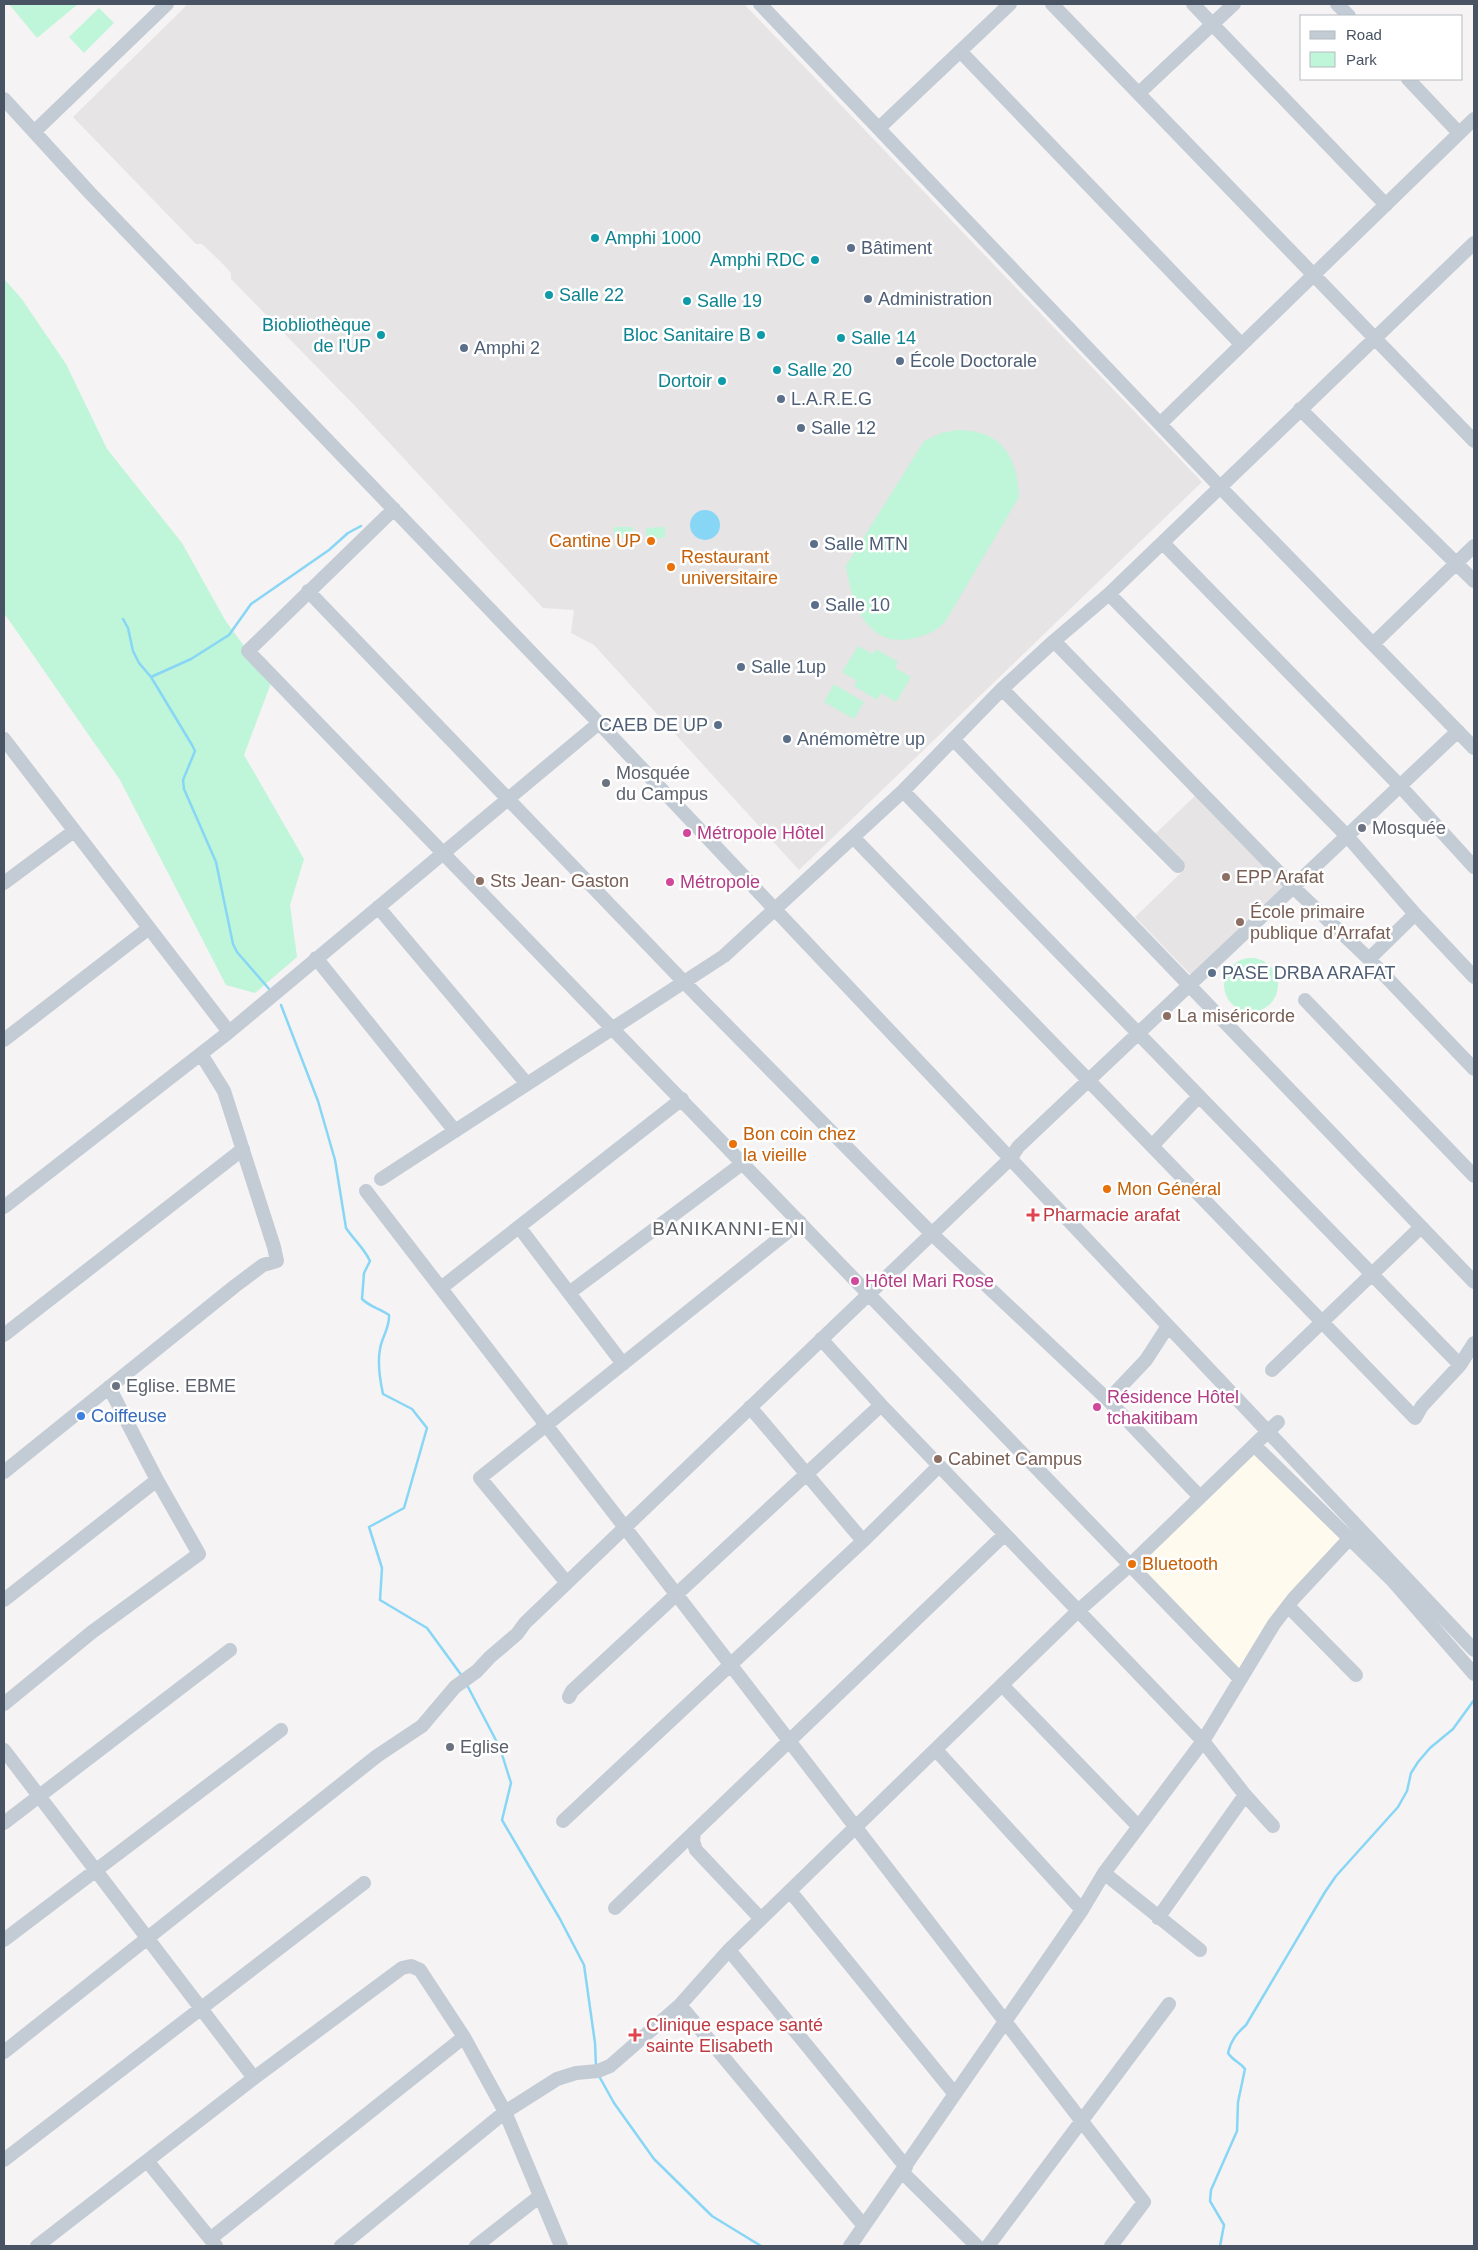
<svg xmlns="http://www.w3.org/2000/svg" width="1478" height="2250" viewBox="0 0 1478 2250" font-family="Helvetica,sans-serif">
  <rect width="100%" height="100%" fill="#f5f3f3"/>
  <path fill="#fefbee" d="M1256,1450L1343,1539L1240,1675L1136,1566Z"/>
  <path fill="#e6e4e5" d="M188,4H744L1202,482L799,870L604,656L594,645L571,633L574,610L543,608L355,406L231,279V273L221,262L202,244H196L73,117Z
    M1196,795L1285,886L1192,976L1135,917L1186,868L1154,835Z"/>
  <path fill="#bff5d8" d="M9,4H78L37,38Z
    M99,8L114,23L84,53L69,37Z
    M4,279L21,298L66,364L107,449L182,543L225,620L271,683L244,755L304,859L290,905L297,957L255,993L226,985L120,780L4,613Z
    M956,430C1001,430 1017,454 1019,497L945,622C936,631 928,635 915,638C867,650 852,604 846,566L924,441L941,433Z
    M614,527H633V537H614Z
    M665,527V538H646V528Z
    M858,646L873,654L876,649L898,662L895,668L911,677L896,702L881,693L877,700L854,686L857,681L842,672Z
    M834,684L864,702L854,719L824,702Z
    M1224 985a27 27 0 1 1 54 0a27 27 0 1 1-54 0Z"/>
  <path fill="#88d6f6" d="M690 525a15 15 0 1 1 30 0a15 15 0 1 1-30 0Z"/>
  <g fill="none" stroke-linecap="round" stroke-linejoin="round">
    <path stroke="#88d6f6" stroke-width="2.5" d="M123,619L128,628L133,651L139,663L151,677L192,745L195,751L183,780L184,789L216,862L233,944L237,952L270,990
      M151,677L191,659L229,635L251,604L329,550L348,533L361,526
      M281,1005L318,1101L335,1160L346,1228C354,1240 364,1248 370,1261L364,1273L362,1299C370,1307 379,1308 389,1315C390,1328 382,1336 380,1349C377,1364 380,1380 383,1394L412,1409L427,1428L404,1508L369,1527L382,1568L380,1600L427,1628L462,1676
      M467,1685L500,1748L511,1783L502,1820L560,1919L584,1965L595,2043L596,2066
      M599,2076L614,2103L654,2159L712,2216L761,2246
      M1220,2246L1224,2225L1210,2201L1211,2190L1237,2131L1238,2102L1245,2069C1240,2062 1233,2061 1228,2053C1231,2040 1237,2033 1246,2025L1325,1892L1336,1876L1398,1807L1407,1791L1411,1773L1418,1762L1430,1748L1453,1729L1474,1700"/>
    <path stroke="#c3ccd5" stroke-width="14" d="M760,4L1220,487L1474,748
      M1052,4L1474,441
      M1193,4L1386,205
      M1337,4L1349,16
      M960,51L1241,344
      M1408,79L1459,133
      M1139,93L1234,4
      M4,99L90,193L599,723L1474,1650
      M879,128L1010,4
      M34,132L167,4
      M1300,409L1474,581
      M1160,424L1474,119
      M394,509L248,651L1240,1679
      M1163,543L1401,787L1474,867
      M308,591L684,982L932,1234L1108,1400L1200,1497
      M1109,594L1348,837L1415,914L1474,977
      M1054,641L1293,887L1369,959L1474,1069
      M1373,644L1474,546
      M1002,689L1178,866
      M4,739L229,1032
      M953,739L1474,1282
      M903,791L1460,1365
      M853,837L1415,1418L1422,1406L1460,1365L1474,1343
      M4,883L74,831
      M378,907L527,1084
      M316,958L455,1131
      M1369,959L1415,914
      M1305,1000L1474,1176
      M4,1040L149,928
      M1152,1146L1199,1096
      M381,1179L724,956L903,791L1002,689L1054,641L1109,594L1474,243
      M366,1191L1144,2202L1111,2246
      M4,1207L229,1032L599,723
      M519,1227L623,1364
      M441,1288L682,1099
      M569,1293L743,1163
      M4,1335L243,1149
      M821,1339L881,1405L1203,1741L1245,1795L1273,1826
      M1272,1370L1421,1227
      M1108,1400L1146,1360L1168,1326
      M750,1407L863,1541
      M1254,1445L1392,1580L1474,1674
      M4,1472L235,1286L263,1265L277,1261L274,1247L224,1091L201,1054
      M567,1583L480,1478L800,1222
      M4,1600L157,1480
      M1288,1606L1356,1675
      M1003,1686L1138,1826
      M569,1697L572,1691L881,1405
      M4,1704L92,1632L199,1554L157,1480L109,1387
      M4,1750L254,2078
      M936,1750L1082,1910
      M563,1821L863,1541L939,1466
      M4,1823L230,1650
      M694,1832L693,1841L696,1850L761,1919
      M1104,1873L1200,1950
      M790,1891L954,2093
      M615,1908L1004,1535
      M1158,1918L1245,1795
      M4,1940L281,1730
      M729,1950L906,2167
      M680,2005L864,2226
      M4,2052L377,1756L422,1726L455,1687L477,1671L490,1657L517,1634L525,1623L1011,1158L1018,1147L1458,731
      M4,2160L364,1883
      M148,2162L216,2246
      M902,2172L977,2246
      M210,2239L464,2037
      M37,2246L254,2078L402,1968L411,1966L420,1970L464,2037L505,2112L561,2246
      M341,2246L505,2112L557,2079L576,2073L598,2071L610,2066L680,2005L729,1950L1079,1610L1130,1565L1278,1422
      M476,2246L540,2196
      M850,2246L1082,1910L1104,1873L1203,1741L1274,1624L1294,1598L1349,1539
      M988,2246L1169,2004"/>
  </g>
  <g fill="#0f9aa8" stroke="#fff" stroke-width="2">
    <circle cx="595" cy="238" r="5"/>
    <circle cx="815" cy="260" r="5"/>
    <circle cx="549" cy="295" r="5"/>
    <circle cx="687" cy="301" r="5"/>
    <circle cx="381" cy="335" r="5"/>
    <circle cx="761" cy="335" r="5"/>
    <circle cx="841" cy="338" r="5"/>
    <circle cx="777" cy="370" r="5"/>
    <circle cx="722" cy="381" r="5"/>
  </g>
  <g fill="#5c6f8a" stroke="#fff" stroke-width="2">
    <circle cx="851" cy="248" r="5"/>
    <circle cx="868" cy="299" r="5"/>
    <circle cx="464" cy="348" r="5"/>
    <circle cx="900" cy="361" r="5"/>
    <circle cx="781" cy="399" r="5"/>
    <circle cx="801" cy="428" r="5"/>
    <circle cx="814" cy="544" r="5"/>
    <circle cx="815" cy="605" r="5"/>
    <circle cx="741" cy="667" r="5"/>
    <circle cx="718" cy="725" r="5"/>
    <circle cx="787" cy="739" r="5"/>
    <circle cx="1212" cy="973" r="5"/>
  </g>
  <g fill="#e8710a" stroke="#fff" stroke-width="2">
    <circle cx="651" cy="541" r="5"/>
    <circle cx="671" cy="567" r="5"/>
    <circle cx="733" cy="1144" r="5"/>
    <circle cx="1107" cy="1189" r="5"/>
    <circle cx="1132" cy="1564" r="5"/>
  </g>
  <g fill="#6b7280" stroke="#fff" stroke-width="2">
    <circle cx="606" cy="783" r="5"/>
    <circle cx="1362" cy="828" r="5"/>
    <circle cx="116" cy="1386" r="5"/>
    <circle cx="450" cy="1747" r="5"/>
  </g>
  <g fill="#d1479c" stroke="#fff" stroke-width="2">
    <circle cx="687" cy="833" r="5"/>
    <circle cx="670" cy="882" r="5"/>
    <circle cx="855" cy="1281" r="5"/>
    <circle cx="1097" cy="1407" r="5"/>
  </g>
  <g fill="#8d6e63" stroke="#fff" stroke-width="2">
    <circle cx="1226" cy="877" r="5"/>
    <circle cx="480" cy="881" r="5"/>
    <circle cx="1240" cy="922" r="5"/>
    <circle cx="1167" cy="1016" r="5"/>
    <circle cx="938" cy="1459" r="5"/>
  </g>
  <g fill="#e0444e" stroke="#fff" stroke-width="2">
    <path d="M1030.5 1207.5h5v5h5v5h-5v5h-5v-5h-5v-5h5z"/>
    <path d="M632.5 2027.5h5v5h5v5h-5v5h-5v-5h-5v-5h5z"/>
  </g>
  <circle fill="#3f7fe0" stroke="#fff" stroke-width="2" cx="81" cy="1416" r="5"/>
  <g text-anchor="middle" stroke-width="5" stroke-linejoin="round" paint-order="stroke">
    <g font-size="18" fill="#0d838f" stroke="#fff" text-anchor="start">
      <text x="605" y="244">Amphi 1000</text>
      <text x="805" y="266" text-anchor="end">Amphi RDC</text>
      <text x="559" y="301">Salle 22</text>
      <text x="697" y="307">Salle 19</text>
      <text x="371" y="331" text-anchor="end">Biobliothèque<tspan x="371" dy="21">de l'UP</tspan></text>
      <text x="751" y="341" text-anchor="end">Bloc Sanitaire B</text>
      <text x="851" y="344">Salle 14</text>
      <text x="787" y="376">Salle 20</text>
      <text x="712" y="387" text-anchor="end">Dortoir</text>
    </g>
    <g font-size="18" fill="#4e5e75" stroke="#fff" text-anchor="start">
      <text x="861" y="254">Bâtiment</text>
      <text x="878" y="305">Administration</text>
      <text x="474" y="354">Amphi 2</text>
      <text x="910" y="367">École Doctorale</text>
      <text x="791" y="405">L.A.R.E.G</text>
      <text x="811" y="434">Salle 12</text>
      <text x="824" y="550">Salle MTN</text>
      <text x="825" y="611">Salle 10</text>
      <text x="751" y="673">Salle 1up</text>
      <text x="708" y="731" text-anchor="end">CAEB DE UP</text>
      <text x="797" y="745">Anémomètre up</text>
      <text x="1222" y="979">PASE DRBA ARAFAT</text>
    </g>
    <g font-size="18" fill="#c56008" stroke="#fff" text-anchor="start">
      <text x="641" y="547" text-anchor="end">Cantine UP</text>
      <text x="681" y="563">Restaurant<tspan x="681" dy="21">universitaire</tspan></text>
      <text x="743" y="1140">Bon coin chez<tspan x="743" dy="21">la vieille</tspan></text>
      <text x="1117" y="1195">Mon Général</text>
      <text x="1142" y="1570">Bluetooth</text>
    </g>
    <g font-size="18" fill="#5b616d" stroke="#fff" text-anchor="start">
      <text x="616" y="779">Mosquée<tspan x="616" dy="21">du Campus</tspan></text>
      <text x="1372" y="834">Mosquée</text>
      <text x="126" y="1392">Eglise. EBME</text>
      <text x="460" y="1753">Eglise</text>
    </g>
    <g font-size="18" fill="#b23c85" stroke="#fff" text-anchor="start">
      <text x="697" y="839">Métropole Hôtel</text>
      <text x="680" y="888">Métropole</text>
      <text x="865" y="1287">Hôtel Mari Rose</text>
      <text x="1107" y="1403">Résidence Hôtel<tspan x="1107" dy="21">tchakitibam</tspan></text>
    </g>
    <g font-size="18" fill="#785e54" stroke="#fff" text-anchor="start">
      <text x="1236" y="883">EPP Arafat</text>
      <text x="490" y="887">Sts Jean- Gaston</text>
      <text x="1250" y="918">École primaire<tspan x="1250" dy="21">publique d'Arrafat</tspan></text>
      <text x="1177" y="1022">La miséricorde</text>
      <text x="948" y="1465">Cabinet Campus</text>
    </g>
    <g font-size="18" fill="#be3a42" stroke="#fff" text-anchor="start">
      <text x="1043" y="1221">Pharmacie arafat</text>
      <text x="646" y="2031">Clinique espace santé<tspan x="646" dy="21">sainte Elisabeth</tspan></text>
    </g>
    <g font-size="18" fill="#366cbe" stroke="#fff" text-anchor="start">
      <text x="91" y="1422">Coiffeuse</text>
    </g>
    <g font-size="19" letter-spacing="1" fill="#5e6269" stroke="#fff">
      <text x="729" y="1235">BANIKANNI-ENI</text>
    </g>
  </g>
  <rect width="1478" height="2250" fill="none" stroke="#485463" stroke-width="10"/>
  <rect x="1300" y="15" width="162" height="65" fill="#ffffff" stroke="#b6bbc1"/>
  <rect x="1310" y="31" width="25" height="8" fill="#c3ccd5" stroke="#b6bbc1"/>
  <text x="1346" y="40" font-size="15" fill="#485463">Road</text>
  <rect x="1310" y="52" width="25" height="15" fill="#bff5d8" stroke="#b6bbc1"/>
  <text x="1346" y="65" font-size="15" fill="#485463">Park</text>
</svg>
